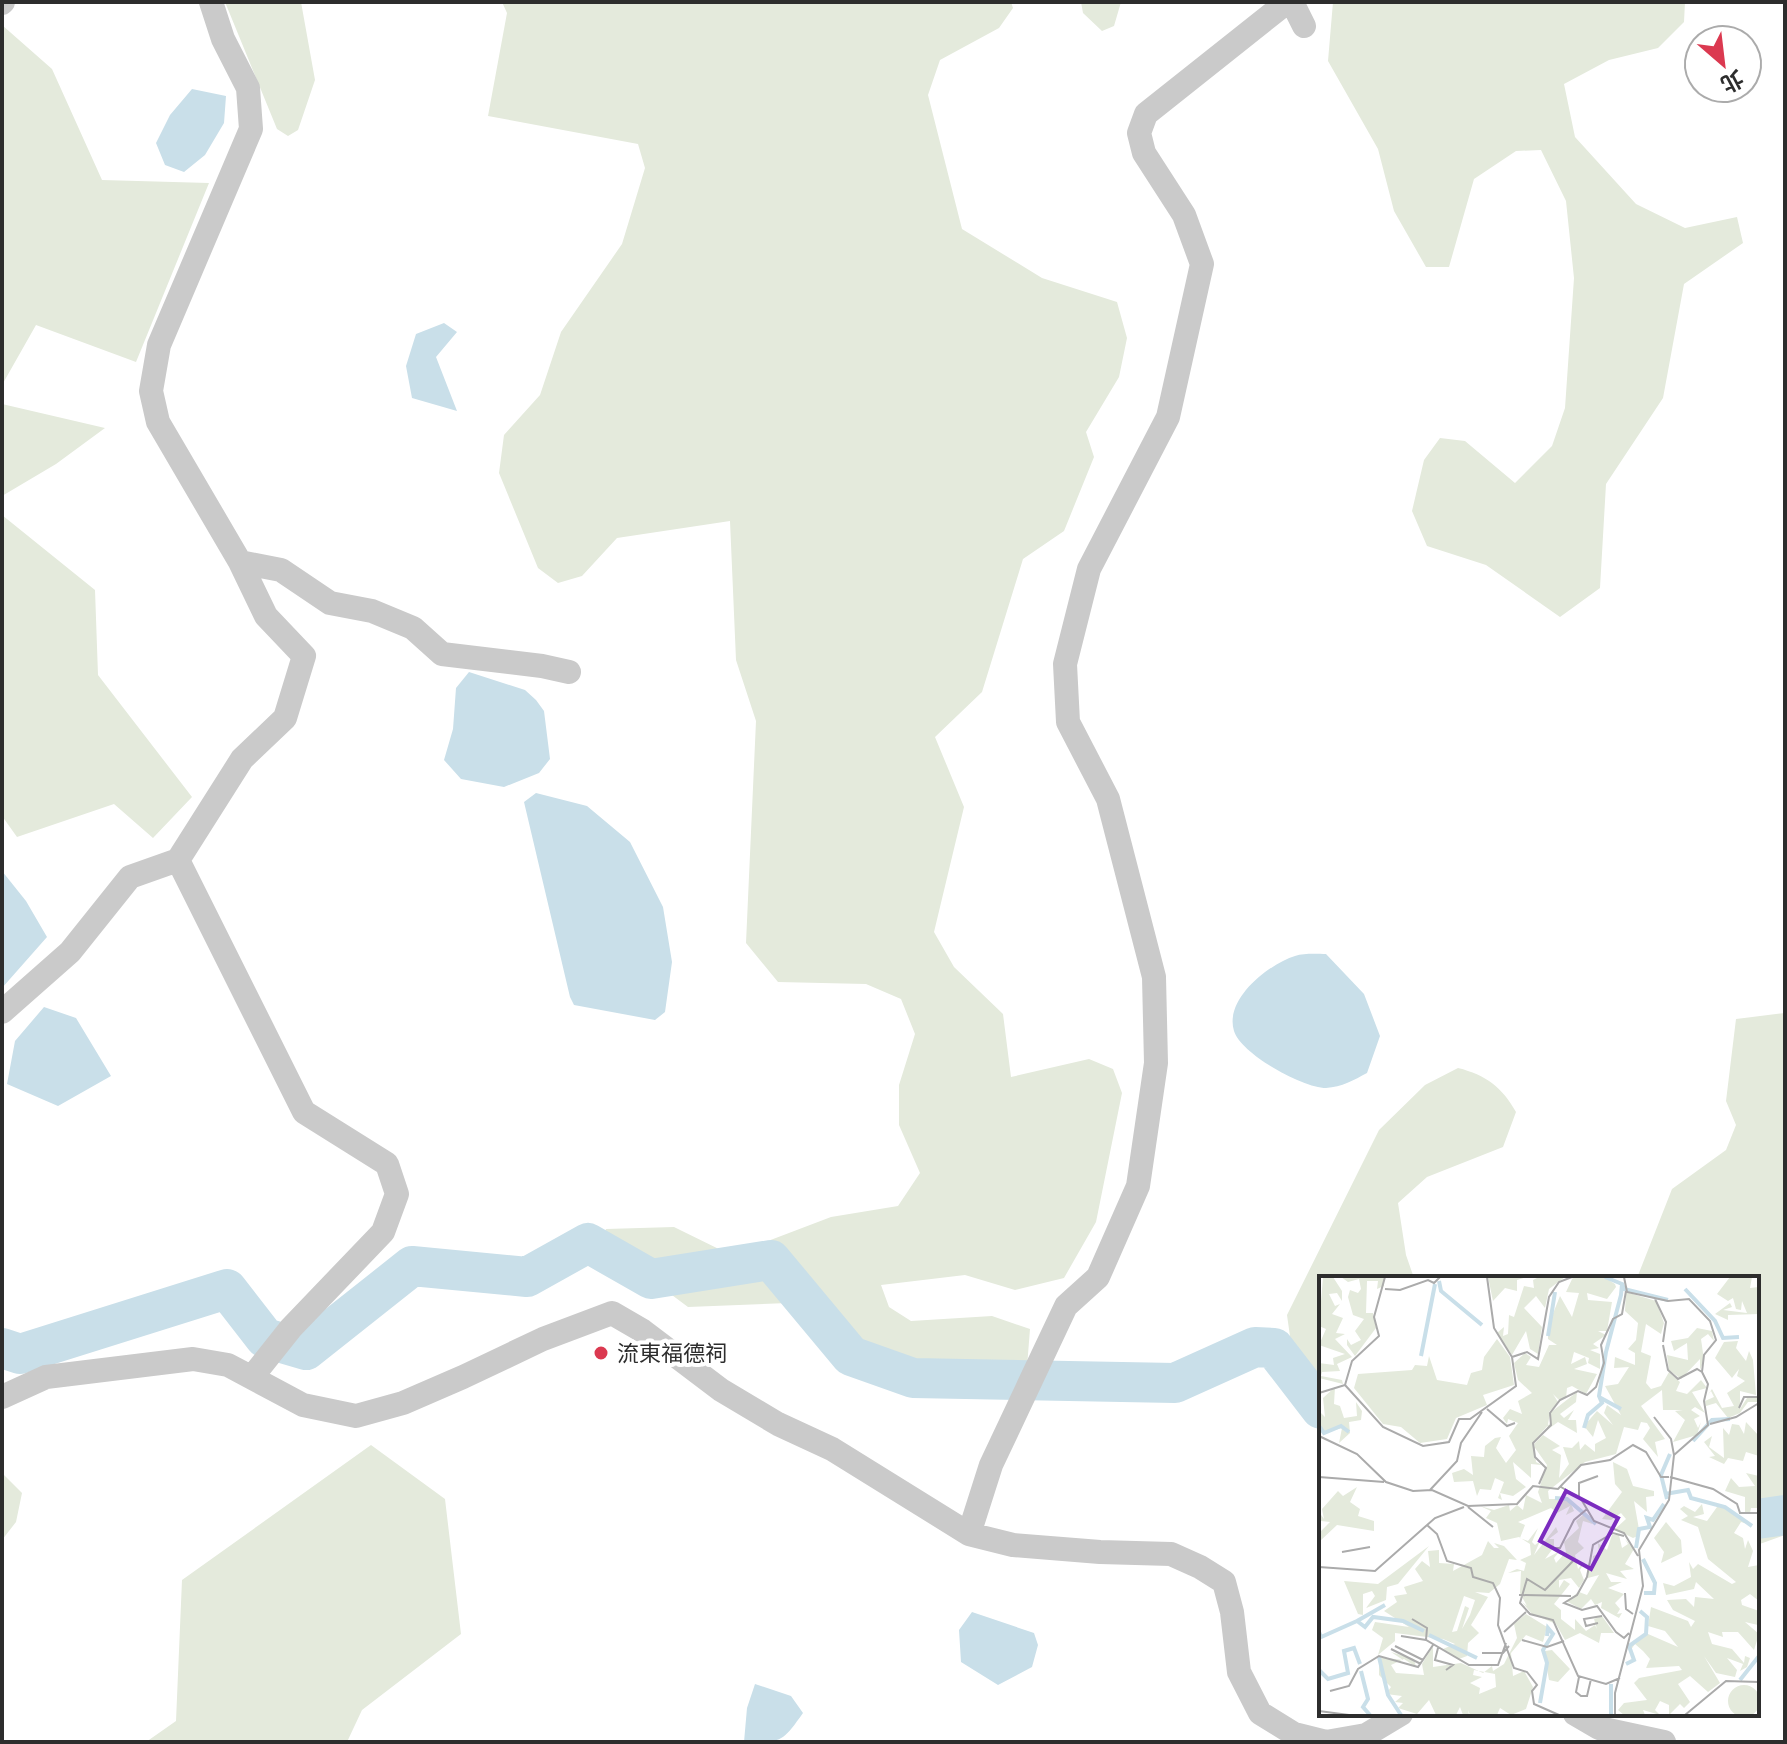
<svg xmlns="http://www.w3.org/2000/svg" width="1787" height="1744" viewBox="0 0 1787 1744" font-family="'Source Sans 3','Noto Sans TC',sans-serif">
  <rect width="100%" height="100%" fill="#fff"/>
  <path fill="#e4eadc" d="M225,2H301L315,80L298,130L288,136L277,129Z
    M502,2H1011L1013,8L999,28L940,60L928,95L962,229L1042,278L1117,302L1127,338L1119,377L1086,432L1094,457L1064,531L1023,559L982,692L935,737L964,807L934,932L954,967L1003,1014L1011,1077L1089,1059L1113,1069L1122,1093L1096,1222L1064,1278L1015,1290L965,1275L881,1285L889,1307L911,1321L992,1316L1030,1329L1027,1367L979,1381L852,1370L815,1302L688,1307L601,1242L606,1229L674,1227L731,1255L831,1217L898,1206L920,1173L899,1125V1085L915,1034L901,999L866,984L778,982L746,943L756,721L736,660L730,521L617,538L582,576L558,583L538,568L499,473L504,435L540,395L561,332L622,244L645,168L638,144L488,116L507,13Z
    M1081,2H1121L1114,26L1102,31L1083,13Z
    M1333,2H1685L1684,22L1658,48L1609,60L1564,84L1575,137L1636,204L1685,228L1737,217L1743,243L1684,284L1663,398L1606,484L1600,588L1560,617L1486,565L1427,546L1412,511L1424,460L1440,438L1465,441L1515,483L1552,446L1565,408L1574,278L1566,201L1541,150L1516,151L1474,179L1449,267H1426L1394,211L1378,149L1328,61Z
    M2,25L52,69L102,180L209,183L136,362L36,325L2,385Z
    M2,404L105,428L56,464L2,496Z
    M2,515L95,590L98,675L192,797L153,838L114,804L17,837L2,816Z
    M1785,1013V1535L1757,1545V1278H1637L1672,1189L1726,1150L1736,1125L1726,1101L1736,1019Z
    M1458,1068C1486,1075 1502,1087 1516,1112L1503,1147L1427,1177L1398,1203L1406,1255L1414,1278H1321V1414L1296,1379L1287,1315L1379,1130L1425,1085Z
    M371,1445L445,1499L461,1634L362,1710L347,1742H146L176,1721L182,1580Z
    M2,1473L22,1493L16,1522L2,1540Z"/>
  <path fill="#c9dfe9" d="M192,89L226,96L224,123L205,155L184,172L165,165L156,143L170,115Z
    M444,323L457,332L436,357L457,411L412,398L406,366L416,334Z
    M469,672L525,690L536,700L544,711L550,759L539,773L504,787L461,779L444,760L453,729L456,688Z
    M536,793L587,806L630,842L663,907L672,962L665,1012L655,1020L574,1005L570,997L524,802Z
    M2,871L26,901L47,937L2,988Z
    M1326,954L1364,994L1380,1036L1367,1073C1354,1080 1342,1087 1326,1088C1303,1088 1241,1054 1234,1031C1224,999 1269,964 1295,956C1304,953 1317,954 1326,954Z
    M44,1007L76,1018L111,1076L58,1106L7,1084L15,1041Z
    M972,1612L1034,1633L1038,1645L1032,1667L998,1685L961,1662L959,1630Z
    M755,1684L791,1696L803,1713C781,1744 781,1742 744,1742L747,1708Z"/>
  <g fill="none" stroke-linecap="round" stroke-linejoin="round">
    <path stroke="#c9dfe9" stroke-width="40" d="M2,1348L20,1354L227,1289L265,1338L306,1350L412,1266L527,1277L588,1243L651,1279L771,1260L851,1356L913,1378L1175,1383L1255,1347L1274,1348L1321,1409
      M1757,1519L1785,1515"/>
    <path stroke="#cacaca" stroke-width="24" d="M1292,2L1304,26
      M2,3L3,2
      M240,562L281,570L330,603L372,611L413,628L442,654L542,666L569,672
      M178,860L304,1112L387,1164L397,1194L383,1232L291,1328L252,1377
      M2,1012L70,952L130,877L178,860L242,759L285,718L304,656L266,616L240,562L158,422L151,391L159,345L251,129L248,88L223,39L211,2
      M2,1397L46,1377L193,1359L228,1365L303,1405L356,1416L403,1403L463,1377L543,1339L612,1313L643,1331L721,1390L778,1424L832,1449L969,1534L1013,1545L1100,1552L1171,1554L1200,1567L1224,1582L1232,1612L1239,1672L1260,1713L1294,1734L1326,1742L1366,1735L1401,1714
      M969,1534L991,1465L1066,1306L1098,1277L1138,1186L1156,1063L1154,977L1108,799L1068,722L1065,664L1089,569L1168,417L1202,264L1184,215L1144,153L1139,133L1146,114L1287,2
      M1575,1714L1599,1728L1664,1742"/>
  </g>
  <circle fill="#db3950" stroke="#fff" stroke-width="3" cx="601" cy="1353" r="8"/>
  <g text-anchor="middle" stroke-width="8" stroke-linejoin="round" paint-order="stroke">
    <g font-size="22" fill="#2d2d2d" stroke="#fff" text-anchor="start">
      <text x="617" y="1361">流東福德祠</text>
    </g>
  </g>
  <g transform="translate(1319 1276)">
    <rect width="440" height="440" fill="#fff"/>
    <path d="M4,1H14L23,15V25L18,17L10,18L16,30L21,28L13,38L24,42L17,57L26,58L16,63L33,81L18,88L21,95L3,96L2,100L23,104L24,108L0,102V87L15,89L14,82L26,78L0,69L7,53L0,50ZM22,1H65V10L58,13L59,5H48L47,37H54L57,52L36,80L28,69V63L32,69L42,64L36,55L45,43L34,39L29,21L31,14L39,17L42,13L40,3L29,6ZM169,1H208L198,4V15L186,12L174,25ZM246,1L230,13L226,32L217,20L205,32L223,51L219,78L211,73L207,55L193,79L178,57L185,51L184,60L189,58L190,39L195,41L205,10L215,12L214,4L220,1ZM254,1H285L296,8L297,11L288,23L268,17L269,24L293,26L288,55H279L287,59L274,68L280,72L271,74L281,78V93L269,87L270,82L255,76L252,88L266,81L268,88L255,93L278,98L267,118L253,110L248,112L247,122L240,124L234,118L239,126L230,136L232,146L215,165L217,186L223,189L212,188V202L194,186L197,203L207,211L194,220L181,217L183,224L179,222L185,206L176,202L172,214L161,213L158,220L154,205L135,206L133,197L145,193L154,199L152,180L165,181L166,170L176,162L182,161L177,172L187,187L197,174L190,160L199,147L189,143L188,148L184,142L191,133L203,138L199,125L213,117L199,104L195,87L206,77L212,81L207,89L220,91L230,69H238L229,63V50L241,20L253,41L260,17L247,16ZM411,1H433L431,12L440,11V38L409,39V44L396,38L411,27L413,31L404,34L428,37L423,25L422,34L417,33L414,22L409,25L398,18ZM307,16L337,25L345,47L342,58L327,48L322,76L332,80L327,107L332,113L342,110L350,96L361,106L357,115L368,118L382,104L388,112L373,116L386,137L376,131L372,134L381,140L375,143L379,152L382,146L378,159L354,166L366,144L356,135L364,134H344L343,114L322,130L346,163L336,166L339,181L324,163L331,152L328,147L322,146L319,154L305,151L297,178L266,186L229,215L230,223H250L255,235L247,239L251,230L238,237L232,232L199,246L206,249L201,262L209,265L219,252L213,266L216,269L221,265L215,279L237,251L239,256L230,263H235V271L226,283L241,275L235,282L237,287L247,276L245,266L260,252L257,245L265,238L274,248L264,245L259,266L265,272L256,279L259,293L266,285L261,294L265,304L260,312L252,302L240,304V312L245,304L251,308L235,328L242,334V343L256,354V343L267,355L276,349L278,353L275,343L283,340L295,357H282L280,367L261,357L246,364L237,348L213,338L203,326L208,330L201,317L202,295L189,297L198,293L205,295L207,287L201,284L212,279L211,268L200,261L182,265L178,247L167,242L172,235L161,230L175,234L190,229L191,235L198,229L204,234L207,219L223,227L219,216L228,189L214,169L224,159L241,170L233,174L242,179L240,202L250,188L244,171L253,172L260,165L261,174L266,168L276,176V168L287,162L279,144L274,161L265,150L278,135L294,149L285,137L288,129L302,139L286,110L299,108L310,91L295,92L296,81L316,89V77L309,73L317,64L319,47L306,35ZM378,52L393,55L395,65L389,58L382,63L385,84L381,94V83L362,103L350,94L348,79L369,84L368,67L355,75L352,65L369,62ZM178,63L191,81L195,109L164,119L168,129L137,142L128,163L101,167L82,151L64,148L35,112L39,98L93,94L96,89L108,90L110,80L118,104L148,109L152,97L163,94L165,81ZM419,65L417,72L427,85L430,75L434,84L437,119L421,115V133L428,122L440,121V126H429L421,137L409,142L397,127L387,130L386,125L395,121L392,115L388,120L393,113L403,132L415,130L408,117L426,105L418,100L420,93L413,102L396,82L405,66ZM16,111L15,128L21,130L25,142L38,140L37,126L43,135L42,144L30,146L31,157L20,167L23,152L5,157L0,147V135L6,141L4,122ZM258,116L257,126L241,138L245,142L255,134L249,144H257L258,157L239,146L228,154L231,137ZM427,146L440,160V180L427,176L424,185L409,182L405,188L390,181L396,180L385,166L393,160L390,171L405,182L404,152L410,159L413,148L420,149L425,158ZM294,186L308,193L314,210L335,215V220L327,221L328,236L315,225L321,259L314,262L296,253L307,243L302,237L292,244L283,243L303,216L296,208ZM427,197L440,200V232H432L431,237H426V221L406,215L412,202L420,211L436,210ZM38,211L31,226L41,233L39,240L55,245V255L18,249L0,266V257L11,246L2,245L0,236L5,243L3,233L19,215L24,220ZM383,228L385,238L374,241L388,245L398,231H406L432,249L422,246L415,257L424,262L426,273L429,264L434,275L429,291L440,289V325L431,318L422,324L423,329L440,335L439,349L426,346L440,358L435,374L419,356H403L404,361L389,356L393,368L413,373L425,387L426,380L431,382L428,391L421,395L424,388L408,382L418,394L416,401L397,397L385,380L401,407L389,416L371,400L359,408L371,426L365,432L361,428L350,439V429L341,425L336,434L341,439L324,434L326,439H305L299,434L305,427L328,424L315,407L320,402L363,394L360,390L327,392L331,383L324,375L316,368L311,375L310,371L329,358L359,371L346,355L329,350L332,331L369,345L372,351L376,345L354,334L348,324L367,323L375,331L376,321L395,323L377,306L375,313L347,319L344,307L355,310L372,301L370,286L374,293L379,288L413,308L417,306L389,283L379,251L362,244L369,240L361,233L365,230L376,236ZM347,246L362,264L363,277L342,287L345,276L335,262ZM293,259H300L303,272L309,268L306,263L315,273L306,288L315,293L301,295L308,303L287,297L292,306H303L289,312L305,318L296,327L301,333L298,338L303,337L300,342L282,332L283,326L276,329L272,323L262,333L247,325L260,316L268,319L280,299L269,302L268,294H273L274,280L280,278L279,267L288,274ZM169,265L175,272H180L175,267L185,270L198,284L190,283L181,308L170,317L156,316L169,321L152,349L160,357L149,367L148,380L140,383L124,373L136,368L124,363L76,357V365L59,379L64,362L53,354L56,346L90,351L65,335L78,326L75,320L88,318L85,311L104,305L96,293L103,285L111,291L109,275L120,274V287L135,288L134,295L163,279ZM145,320L156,324L151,339L143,353L150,332L146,330L138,355L133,356ZM110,270L79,308L68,311L67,324L47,332L56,320L53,315L44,318V339L39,338L25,305L59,308ZM207,338L228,351L224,366L207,359L192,377L194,400L205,395L214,411L207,433L192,439L181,432L178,439H151L149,434L150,439H144L141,431L137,439H117L110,424L98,438L79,432L84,427L76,426L83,420L67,418L72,411L60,399V381L84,384L72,376L95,383L97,391L85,383L72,389L77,397L105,399L103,388L114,370V391L142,387L164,397L173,390L174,395L185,388L198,362L195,348ZM155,394L176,398L177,411L160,418L161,412L151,407L163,401L154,399ZM233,374L251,393L239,406L230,404L228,393L226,375ZM409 425a16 16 0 1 1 32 0a16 16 0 1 1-32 0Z" fill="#e4eadc" fill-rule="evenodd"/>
    <path fill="none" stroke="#c9dfe9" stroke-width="4" d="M120,5L122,15L163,49M303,8L305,13L349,24M366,13L396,45L404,62L420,61M229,60L236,16M102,80L116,8M280,121L302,133M0,150L5,157L22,150L30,156M265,152L269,139L283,127L280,120L287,76L302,19L303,8L286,1M374,165L393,144L411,143M346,218L369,214L372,222L406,231L433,250M236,222L248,223L277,248M348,223L342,199L351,178M317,272L320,253L331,251L328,242L334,244L345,228M324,283L336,307L335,317H325M38,345L66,329M0,356L2,361L38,345L46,351L54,341L84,345L105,355M110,359L158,382M60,381L69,419L82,439M307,388L315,384L310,370L327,358L328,341L321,335M0,394L9,403L29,397L25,375L35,372L41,388M42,395L49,423L44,431L51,439M421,404L440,380M292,408V439M221,427L228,387L224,374L234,358L229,352L228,360"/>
    <path fill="none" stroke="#ababab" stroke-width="2" d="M66,13L81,14L109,4L115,7L121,1M336,23L347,46L344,66M344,69L349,94L359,103L378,93L383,96M193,81L208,76L219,83L230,21L240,6L253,1M26,109L64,151L104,170L130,166L140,143H151L197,110L193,81L175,52L168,1M26,109L33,85L60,60L55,41L66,1M0,117L26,109M420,132L425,121H440M168,133L188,150L196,147M335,141L352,163L355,179M391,148L417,141L440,127M0,160L38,178L67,206L94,215L113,214L149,230L198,228L214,210L239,213L262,189L291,184L314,169L327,176L342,201H350M0,201L65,206M351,201L394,213L418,228L421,237H440M220,208L227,192L216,181L214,167L232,149L231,137L241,124L259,115L268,119L277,111L285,87L282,69L294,43L303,38L307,15M242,211L262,223L275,245L305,257L319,280M111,214L138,185L142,167L163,136M260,222V207L279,200M149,231L174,251M108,249L118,258L128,285L152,292L154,301L174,307L181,322L179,349L195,392L208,396L218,409L213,415L215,428L240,439M305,260L294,257L274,269L268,301L258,319L245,327L263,334L278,330L297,356L305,362L310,357M235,272H241L255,244L268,233M23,276L51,271M254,285L226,314L208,303L201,327L211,338L234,344L259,400L287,408L301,402M0,291L56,295L116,242L145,231M306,317L307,333L314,338M200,319L252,320M93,343L108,352L107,364M279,347L267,350L265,343L283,340M185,356L207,336M82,360L107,364L150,389H179L187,367M203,364L228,371L245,365M76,370L104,384M119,372L116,384L134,389L127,394M72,373L102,388M163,377H184L190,370M260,401L257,416L262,420H268L272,403M11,415L30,410L39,393L60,380L99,391L114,369M0,435L30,439M296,439V417L324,310L320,274L350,224L355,179L389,149L385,125L389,108L383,96L385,79L397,64L391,45L370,23L349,25L308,16L305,1M366,439L407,405L440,406"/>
    <path fill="#7b2cbf" fill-opacity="0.15" stroke="#7b2cbf" stroke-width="4" d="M247,215L299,242L272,293L221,265Z"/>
    <rect width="440" height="440" fill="none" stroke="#2d2d2d" stroke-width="4"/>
  </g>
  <rect width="1787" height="1744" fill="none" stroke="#2d2d2d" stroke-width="8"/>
  <g transform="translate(1723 64) rotate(152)"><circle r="38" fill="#ffffff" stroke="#ababab" stroke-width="2"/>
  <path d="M0-6L14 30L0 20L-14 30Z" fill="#db3950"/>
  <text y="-12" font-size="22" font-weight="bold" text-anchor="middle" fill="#2d2d2d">北</text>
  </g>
</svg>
